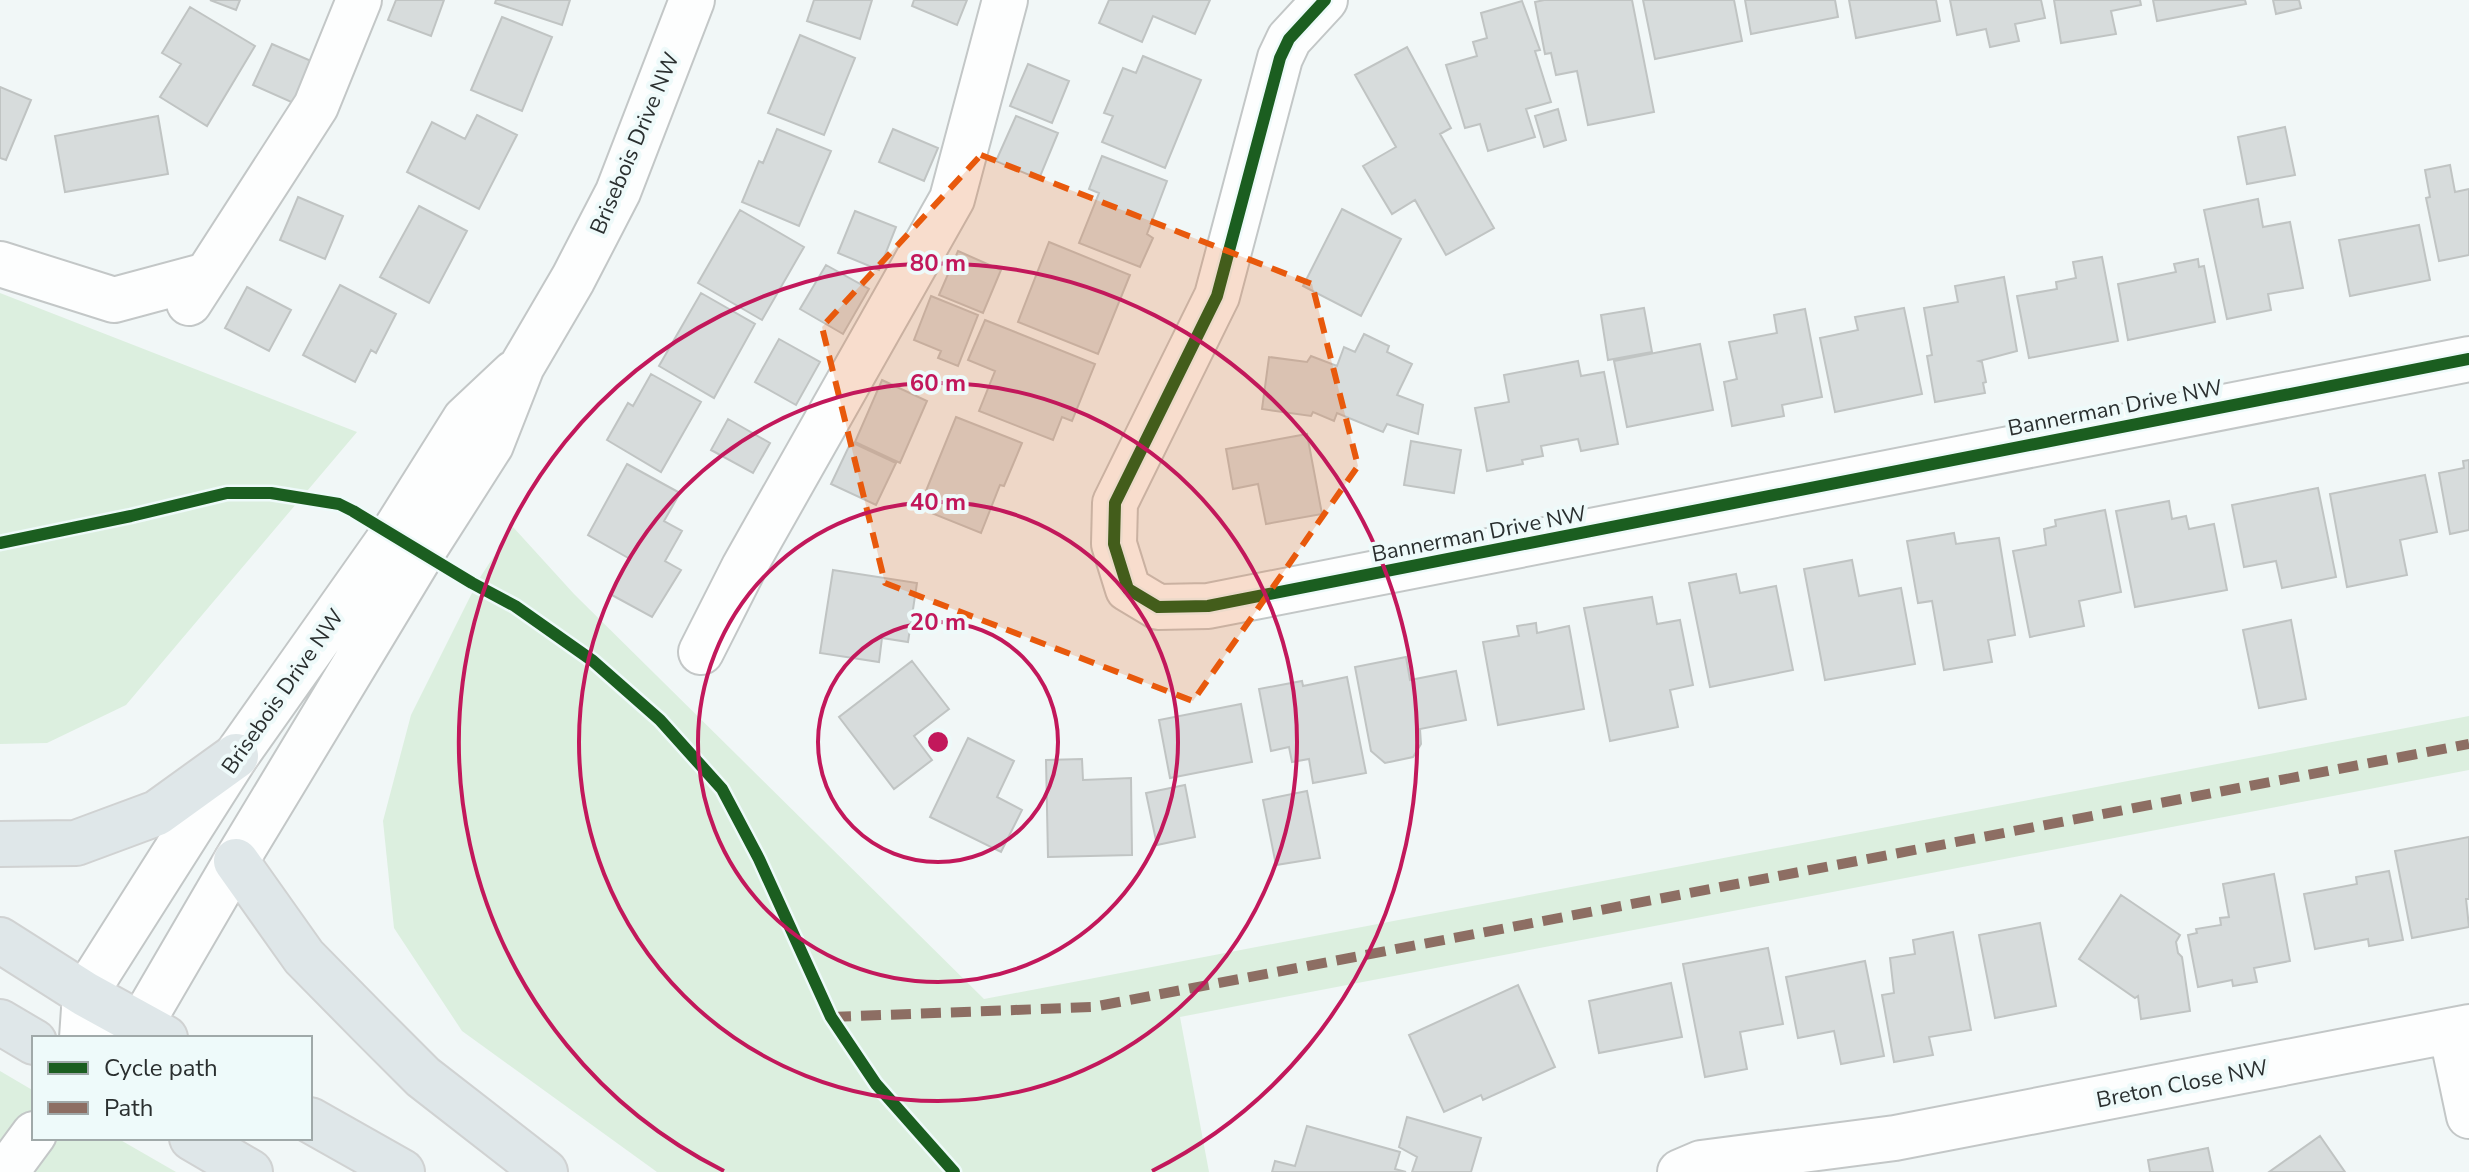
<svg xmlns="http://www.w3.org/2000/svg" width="2469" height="1172" viewBox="0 0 2469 1172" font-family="'Nunito Sans',sans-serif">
  <rect width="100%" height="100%" fill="#f1f7f7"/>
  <path fill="#dcefdf" d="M0,293L357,432L126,705L47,743L0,744Z
    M513,527L574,594L984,999L2469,716V770L1180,1017L1209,1172H657L462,1031L394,928L383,821L411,715L479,579Z
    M0,1071L34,1091V1138H117L176,1172H0Z"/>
  <path fill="#d7dcdc" stroke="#c0c4c3" stroke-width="2" d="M210,0H240L236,10Z
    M396,0H444L431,36L388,20Z
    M496,0H570L562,25L495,3Z
    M814,0H872L860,39L807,21Z
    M914,0H967L957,25L912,6Z
    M1109,0H1210L1195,34L1153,16L1142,42L1099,23Z
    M1544,0H1632L1654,112L1588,125L1577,71L1556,75L1551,53L1545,54L1535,2Z
    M1643,0H1734L1742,41L1655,59Z
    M1745,0H1835L1838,17L1751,34Z
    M1849,0H1936L1940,21L1856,38Z
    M1950,0H2041L2045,18L2015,24L2019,41L1990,47L1986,29L1957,35Z
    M2054,0H2140L2141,5L2111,11L2116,34L2061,43Z
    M2153,0H2245L2246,4L2157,21Z
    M2273,0H2299L2301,8L2276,14Z
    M1522,1L1540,50L1535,51L1551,102L1526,109L1535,137L1488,151L1480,124L1465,128L1446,65L1477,56L1473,42L1487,38L1481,13Z
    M190,7L255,46L207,126L160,97L181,64L162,53Z
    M502,17L552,37L522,111L471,90Z
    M800,35L855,58L824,135L768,113Z
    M272,44L318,64L298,105L253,85Z
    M1407,47L1451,128L1440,134L1494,228L1446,255L1415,200L1392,214L1363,166L1396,147L1355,75Z
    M1143,56L1201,80L1165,168L1102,142L1113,116L1104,113L1123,68L1136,73Z
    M1028,64L1069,81L1052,123L1010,106Z
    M0,87L31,100L6,160L0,158Z
    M1558,109L1566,140L1544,147L1535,116Z
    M477,115L517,135L479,209L407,172L432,122L465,139Z
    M158,116L168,174L65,192L55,136Z
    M1016,116L1058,133L1039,179L996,161Z
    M2285,127L2295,175L2247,184L2238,137Z
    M777,129L831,151L799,226L742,202L759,161L763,163Z
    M893,129L938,148L924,181L879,162Z
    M1102,156L1167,181L1147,234L1153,238L1140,267L1079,243L1099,193L1089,189Z
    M2450,165L2455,192L2469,189V255L2439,261L2426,198L2430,197L2425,170Z
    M298,197L343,216L325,259L280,240Z
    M2258,199L2263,227L2290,222L2303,288L2268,294L2271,310L2227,319L2204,210Z
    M419,206L467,231L429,303L380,277Z
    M1342,209L1401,239L1361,316L1303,286Z
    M740,210L804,247L762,320L698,283Z
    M855,211L896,227L879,270L838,253Z
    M2419,225L2430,280L2350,296L2339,240Z
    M1049,242L1130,275L1098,354L1018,322Z
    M958,251L1001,270L983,313L939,295Z
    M2102,257L2118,341L2029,358L2017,296L2057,289L2056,282L2076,278L2073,262Z
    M2198,259L2199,267L2204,266L2215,322L2128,340L2118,284L2176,272L2174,264Z
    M826,265L869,289L843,334L800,309Z
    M2004,277L2017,351L1979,361L1982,362L1986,382L1983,383L1985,393L1935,402L1927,356L1932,355L1924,308L1958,302L1955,286Z
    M340,285L396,314L376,353L371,350L355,382L303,355Z
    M247,287L291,310L269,351L225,328Z
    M701,293L755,324L714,398L659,366Z
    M931,296L978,315L958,366L938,358L941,351L914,340Z
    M1644,308L1652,352L1608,360L1601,315Z
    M1904,308L1922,394L1835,412L1820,338L1858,330L1855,317Z
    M1805,309L1822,397L1782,405L1784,416L1732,426L1724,382L1737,379L1729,342L1777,333L1774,315Z
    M985,320L1095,364L1072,421L1062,417L1053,440L979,411L995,371L968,360Z
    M1364,334L1389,346L1387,352L1412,364L1397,395L1423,405L1418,434L1387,424L1383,432L1337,413L1334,421L1313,412L1311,416L1262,409L1269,357L1307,362L1311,356L1337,366L1344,347L1355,352Z
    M779,339L820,362L796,405L755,382Z
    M1700,344L1713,410L1627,427L1614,361Z
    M1578,361L1581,376L1604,372L1618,444L1581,451L1578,439L1541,446L1543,456L1522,460L1523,464L1487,471L1475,408L1509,402L1504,375Z
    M651,374L701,402L661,472L607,440L628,403L633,406Z
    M882,380L927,401L900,463L855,442Z
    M956,417L1022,443L1004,486L1000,485L981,533L919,508Z
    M728,419L770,443L753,473L711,450Z
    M1307,434L1322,514L1266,524L1258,484L1233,489L1226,449Z
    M1411,441L1461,450L1454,493L1404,485Z
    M851,442L896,463L876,505L831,484Z
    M2469,460V530L2450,534L2439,473L2464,468L2463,461Z
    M627,464L680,493L664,521L682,531L665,561L681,570L652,617L610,594L630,559L588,535Z
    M2425,475L2437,532L2400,540L2407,575L2347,587L2330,494Z
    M2318,488L2336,577L2282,588L2276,561L2244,567L2232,505Z
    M2169,501L2172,519L2186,516L2189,529L2214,524L2227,590L2135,607L2116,511Z
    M2105,510L2121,592L2079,601L2084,626L2030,637L2013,551L2046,545L2044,529L2056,526L2055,520Z
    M1954,533L1956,544L1999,538L2015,635L1988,640L1992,662L1944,670L1932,601L1918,603L1907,541Z
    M1852,560L1859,596L1901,588L1915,664L1825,680L1804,569Z
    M833,570L917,583L908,642L882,638L879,662L820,653Z
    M1736,574L1740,593L1776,586L1793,670L1710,687L1689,583Z
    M1652,597L1657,624L1680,620L1693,685L1670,690L1678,727L1610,741L1584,608Z
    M2291,620L2306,699L2259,708L2243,630Z
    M1536,623L1537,633L1569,626L1584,709L1498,725L1483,642L1519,636L1517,626Z
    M1406,657L1410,680L1456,671L1466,720L1420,729L1421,744L1413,757L1385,763L1371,751L1355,667Z
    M912,661L949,709L914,736L932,760L894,789L839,717Z
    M1347,677L1366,773L1313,783L1309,759L1292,762L1289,747L1271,751L1259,689L1302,681L1303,686Z
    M1241,704L1252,762L1170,778L1159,720Z
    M968,738L1014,761L997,797L1022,810L1001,852L930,817Z
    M1082,759L1083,780L1131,778L1132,855L1048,857L1046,760Z
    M1185,785L1195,837L1157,845L1146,793Z
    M1307,791L1320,858L1276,865L1263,800Z
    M2469,837V899H2466L2469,927L2412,938L2395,851Z
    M2389,871L2403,940L2369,946L2368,939L2315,949L2304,894L2357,884L2356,877Z
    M2274,874L2290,961L2254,968L2257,982L2233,986L2232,980L2198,987L2188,935L2197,933L2196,929L2221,925L2220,918L2229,917L2223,884Z
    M2121,895L2180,935L2176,942L2178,953L2182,957L2190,1011L2141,1019L2138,996L2135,998L2079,959Z
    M2040,923L2056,1006L1995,1018L1979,935Z
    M1953,932L1971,1030L1929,1037L1933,1055L1894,1062L1882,995L1894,993L1890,958L1915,954L1913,940Z
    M1768,948L1783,1024L1740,1032L1747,1069L1705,1077L1683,964Z
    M1865,961L1884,1056L1841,1064L1834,1031L1798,1038L1786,977Z
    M1671,983L1682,1037L1599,1053L1589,1001Z
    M1518,985L1555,1067L1483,1100L1481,1095L1444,1112L1409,1035Z
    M1407,1117L1481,1138L1471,1172H1412L1417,1157L1399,1147Z
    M1307,1126L1400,1152L1395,1169L1406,1172H1272L1275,1161L1295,1166Z
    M2320,1136L2345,1172H2269Z
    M2208,1148L2213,1172H2150L2148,1160Z"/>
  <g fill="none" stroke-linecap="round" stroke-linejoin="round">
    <g stroke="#c3c7c7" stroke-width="48">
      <path id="minor" d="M1325,0L1289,39L1280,58L1217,296L1115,503L1114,544L1128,589L1158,607L1208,606L2469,359
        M0,264L114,300L207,275
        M189,303L316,106L359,0
        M701,652L744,567L952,199L1005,0
        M2451,1031L2469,1116
        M82,1038L85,994L236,756L392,535L465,419L514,373
        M123,1038L141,1024L236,861L422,553L491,445L522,366L573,279L618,192L692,0
        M6,1172L34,1134
        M1680,1172L1701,1163L1895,1138L2469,1027"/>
    </g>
    <g stroke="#d0d2d2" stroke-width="48">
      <path id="major" d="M0,844L76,843L157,813L236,756
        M236,861L304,957L372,1026L423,1077L545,1172
        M0,940L85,994L165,1038
        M0,1022L34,1042
        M310,1120L402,1172
        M192,1138L250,1172"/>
    </g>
    <use href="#minor" stroke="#fdfefe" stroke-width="44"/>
    <use href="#major" stroke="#dfe7e9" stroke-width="44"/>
    <path stroke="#8d6e63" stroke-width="10" stroke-dasharray="20 10" stroke-linecap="butt" d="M831,1017L1093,1007L2469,744"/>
    <g stroke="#eefafa" stroke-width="17">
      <path id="cycleway" d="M1325,0L1289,39L1280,58L1217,296L1115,503L1114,544L1128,589L1158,607L1208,606L2469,359
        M0,543L131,516L227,493H271L339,504L353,511L472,583L515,606L593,661L660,720L722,789L759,859L831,1017L876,1084L954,1172"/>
    </g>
    <use href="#cycleway" stroke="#1b5e20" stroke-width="12"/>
  </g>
  <path fill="#e8590c" fill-opacity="0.2" stroke="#e8590c" stroke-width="6" stroke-dasharray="16 10" stroke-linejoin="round" d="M981,155L1312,284L1358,466L1193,701L885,583L822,327Z"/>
  <g fill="none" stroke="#c2185b" stroke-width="4">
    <circle cx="938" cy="742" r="120"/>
    <circle cx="938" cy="742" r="240"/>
    <circle cx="938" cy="742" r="359"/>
    <path d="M724 1171A479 479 0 1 1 1152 1171"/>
  </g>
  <g text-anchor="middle" stroke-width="8" stroke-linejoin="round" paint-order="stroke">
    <g font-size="22" fill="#2a2f2f" stroke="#eefafa">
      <text transform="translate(634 143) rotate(-67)" y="8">Brisebois Drive NW</text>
      <text transform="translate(2115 407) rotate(-11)" y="8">Bannerman Drive NW</text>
      <text transform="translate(1479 533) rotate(-11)" y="8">Bannerman Drive NW</text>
      <text transform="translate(282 691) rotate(-55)" y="8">Brisebois Drive NW</text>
      <text transform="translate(2182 1083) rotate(-11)" y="8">Breton Close NW</text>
    </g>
  </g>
  <circle cx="938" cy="742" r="12" fill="#c2185b" stroke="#eefafa" stroke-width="4"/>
  <g font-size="24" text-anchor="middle" font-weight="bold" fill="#c2185b" stroke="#eefafa" stroke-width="8" stroke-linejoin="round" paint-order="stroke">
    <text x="938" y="271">80 m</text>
    <text x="938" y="391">60 m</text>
    <text x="938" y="510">40 m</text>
    <text x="938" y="630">20 m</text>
  </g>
  <rect x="32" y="1036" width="280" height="104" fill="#eefafa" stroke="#a0a9a9" stroke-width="2"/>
  <rect x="48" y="1062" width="40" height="12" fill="#1b5e20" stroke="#a0a9a9" stroke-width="2"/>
  <text x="104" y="1076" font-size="24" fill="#2a2f2f">Cycle path</text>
  <rect x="48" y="1102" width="40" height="12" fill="#8d6e63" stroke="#a0a9a9" stroke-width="2"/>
  <text x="104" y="1116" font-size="24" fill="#2a2f2f">Path</text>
</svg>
